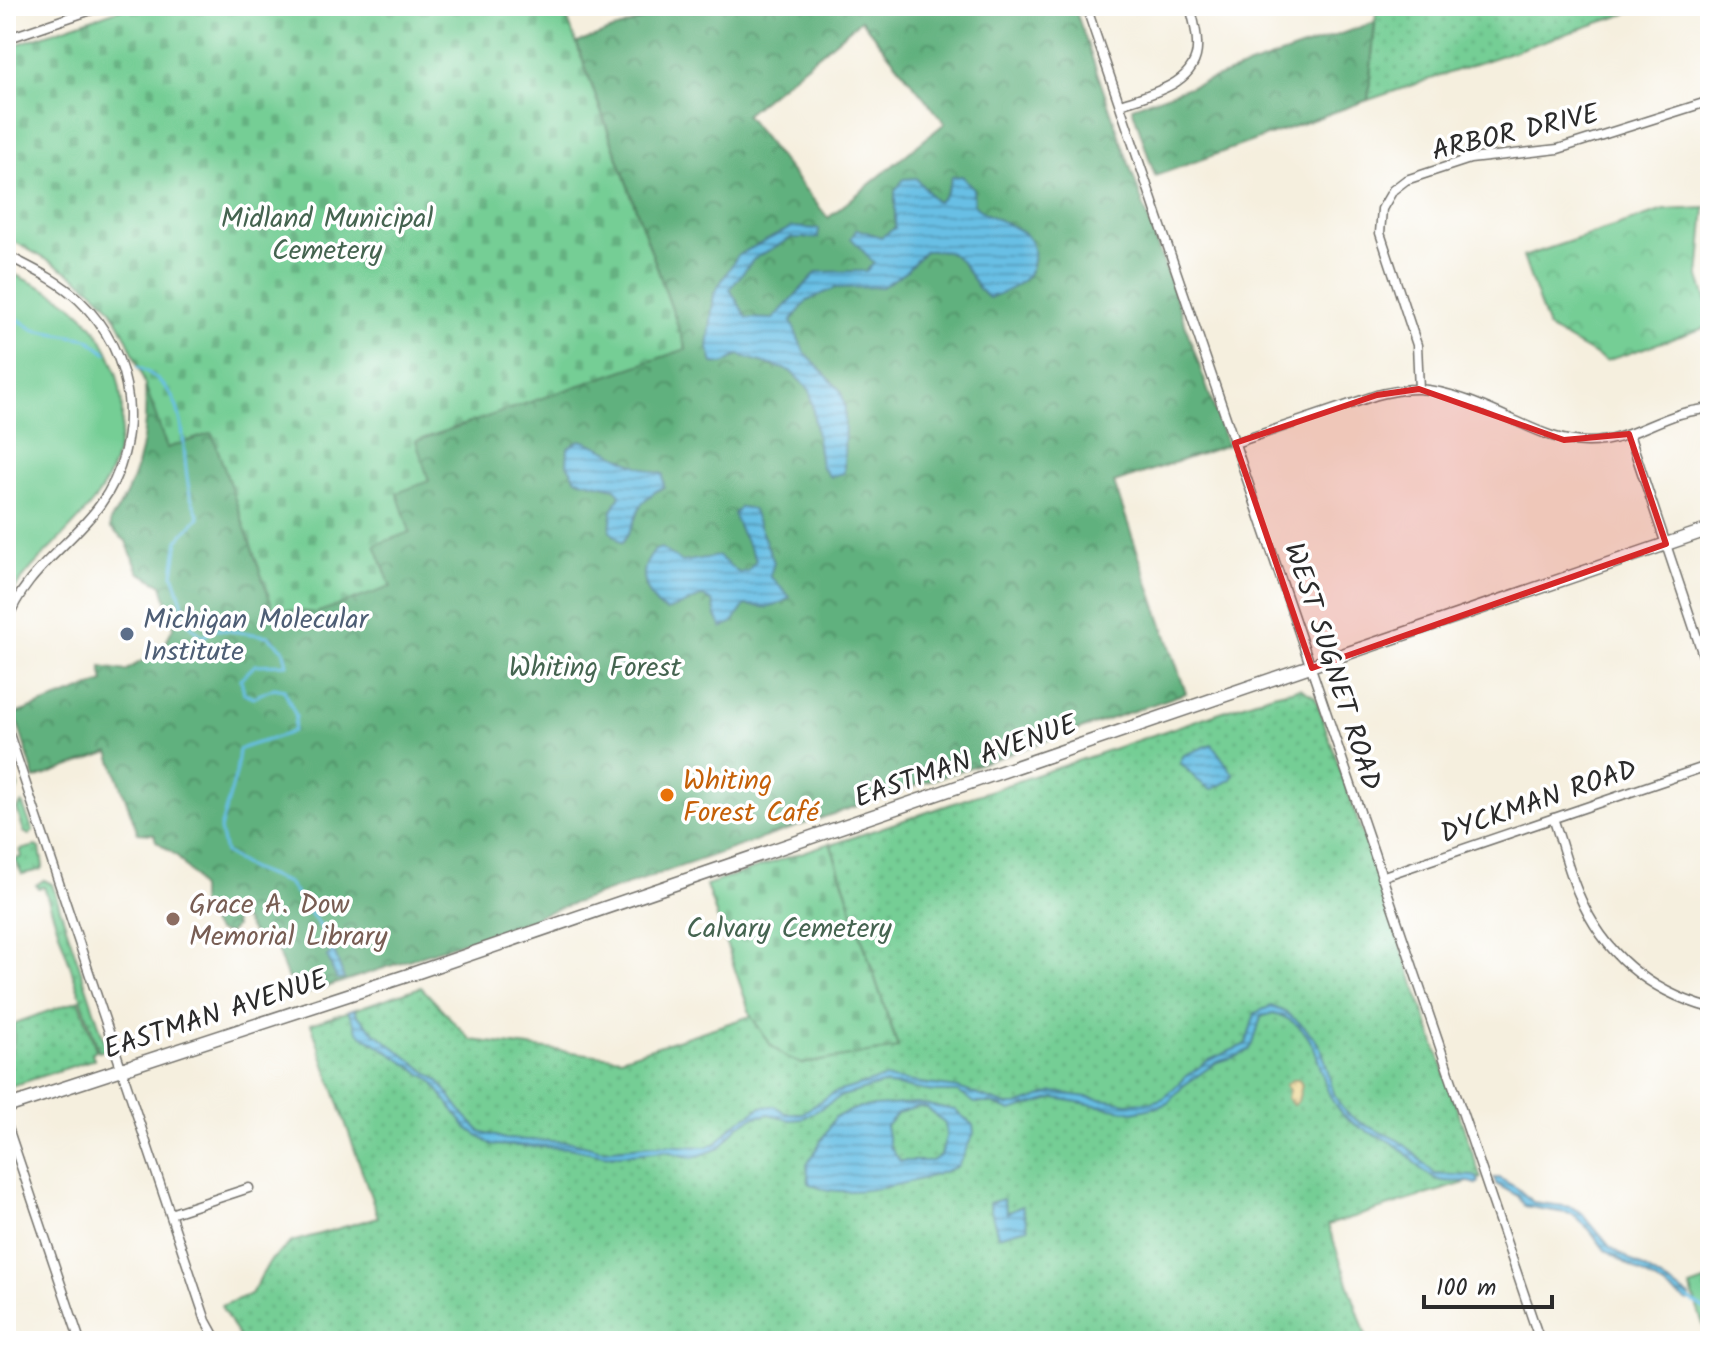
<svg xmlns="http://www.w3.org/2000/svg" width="1716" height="1347" viewBox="0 0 1716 1347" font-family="Kalam,sans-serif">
  <defs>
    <pattern id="grass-dots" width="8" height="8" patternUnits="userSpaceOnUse" patternTransform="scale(2)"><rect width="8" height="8" fill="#75ce95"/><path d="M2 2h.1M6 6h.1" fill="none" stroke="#65b181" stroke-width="1.8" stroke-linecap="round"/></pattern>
    <pattern id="forest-crowns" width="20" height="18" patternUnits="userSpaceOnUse" patternTransform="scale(2)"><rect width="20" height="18" fill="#60b17e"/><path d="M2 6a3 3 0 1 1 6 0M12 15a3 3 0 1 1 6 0" fill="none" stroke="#4f9067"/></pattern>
    <pattern id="sand-dots" width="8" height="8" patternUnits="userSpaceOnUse" patternTransform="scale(2)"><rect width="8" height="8" fill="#eeda9e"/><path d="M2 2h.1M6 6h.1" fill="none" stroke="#cb8" stroke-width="1.8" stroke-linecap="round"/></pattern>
    <pattern id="cemetery-stones" width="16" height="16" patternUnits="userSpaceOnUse" patternTransform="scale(2)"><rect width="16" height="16" fill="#75ce95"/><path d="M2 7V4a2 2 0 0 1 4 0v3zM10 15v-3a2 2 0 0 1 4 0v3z" fill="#65b181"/></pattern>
    <pattern id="park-crowns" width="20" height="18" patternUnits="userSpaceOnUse" patternTransform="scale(2)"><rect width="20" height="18" fill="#75ce95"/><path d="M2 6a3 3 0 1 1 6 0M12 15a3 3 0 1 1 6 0" fill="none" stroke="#65b181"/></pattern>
    <pattern id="water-rules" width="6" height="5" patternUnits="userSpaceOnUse" patternTransform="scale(2)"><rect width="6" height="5" fill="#68bfe5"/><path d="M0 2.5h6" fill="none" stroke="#569bba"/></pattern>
  </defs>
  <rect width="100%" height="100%" fill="#fff"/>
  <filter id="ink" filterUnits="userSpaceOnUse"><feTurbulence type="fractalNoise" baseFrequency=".0125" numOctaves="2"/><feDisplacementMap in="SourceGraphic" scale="16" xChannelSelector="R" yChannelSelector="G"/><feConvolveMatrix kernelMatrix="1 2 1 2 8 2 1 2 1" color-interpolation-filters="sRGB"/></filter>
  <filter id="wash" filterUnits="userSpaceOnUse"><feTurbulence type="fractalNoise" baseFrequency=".006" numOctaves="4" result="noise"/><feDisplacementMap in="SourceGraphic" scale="32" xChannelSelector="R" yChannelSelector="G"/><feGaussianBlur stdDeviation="1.8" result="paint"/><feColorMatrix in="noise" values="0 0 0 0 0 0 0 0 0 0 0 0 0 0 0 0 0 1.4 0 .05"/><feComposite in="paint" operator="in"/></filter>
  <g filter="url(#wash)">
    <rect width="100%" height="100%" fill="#f5efde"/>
    <path fill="url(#grass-dots)" stroke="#507c60" stroke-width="2" d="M1377,6H1649L1368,100Z
      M1300,688L1315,697L1481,1178L1328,1225L1368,1341H241L221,1306L251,1294L270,1261L292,1242L378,1217L311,1024L421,987L471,1040L621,1058L751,1016L771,1045L802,1064L898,1047L831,845L1273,694Z
      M6,748L18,787L16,792L6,796V786L9,784L6,776Z
      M22,803L33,831L29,835L24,832L17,809Z
      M36,846L40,849L43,866L40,870L22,874L15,859L22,857L20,850Z
      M44,880L52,884L107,1049L99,1052L44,887L38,888L36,885Z
      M79,1000L96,1050L92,1053L94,1059L6,1088V1056L13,1047L14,1026L18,1022Z"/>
    <path fill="url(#forest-crowns)" stroke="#466e54" stroke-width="2" fill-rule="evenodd" d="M679,6H1074L1227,445L1114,483L1186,693L539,915L536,918L305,994L298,981L288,979L276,948L261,945L243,919L238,920L233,916L235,927L228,934L217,931L204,916L200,910V889L194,877L177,856L156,841L154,834L138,833L109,752L35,779L15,714L104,682L101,667L126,671C137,662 157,655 165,645C168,639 170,632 174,626L162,585L139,572L126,541L110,528V521C140,480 148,434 145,385L167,448L212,433L273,608L375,545L397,492L428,481L415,441L686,349L577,43ZM861,20L945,123L828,218L745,115Z
      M1375,22L1368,100L1155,176L1132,107Z"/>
    <path fill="url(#sand-dots)" stroke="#8c8264" stroke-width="2" d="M1292,1080H1299L1302,1085L1298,1101L1293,1105L1287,1098L1289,1090L1285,1085Z"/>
    <path fill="url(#cemetery-stones)" stroke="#507c60" stroke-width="2" d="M129,6H563L686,349L416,441L429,481L397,493L410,532L375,545L391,587L316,613L273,608L212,433L167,448C154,412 129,327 104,301C78,273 38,256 6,237V48Z
      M830,843L898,1048L802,1064L785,1057L771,1045L751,1016L706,885Z"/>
    <path fill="url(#park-crowns)" stroke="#507c60" stroke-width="2" d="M1705,208L1699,277L1710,311V326L1606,361L1548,328L1523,257L1664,210Z
      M1710,1280V1341H1709L1690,1287Z"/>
    <path fill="#75ce95" stroke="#507c60" stroke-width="2" d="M6,270C28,282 56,292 75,308C131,355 137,445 93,502C65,539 30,561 6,603Z"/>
    <path fill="url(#water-rules)" stroke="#4a7588" stroke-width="2" fill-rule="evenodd" d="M962,176L973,188L974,205C994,226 1043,223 1032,266C1027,284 1005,292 989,298C971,287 968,258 945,251C939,250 930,251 925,251L905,272L882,287L835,288L807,301L791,321L804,352L841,391L845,407L844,473L830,477L821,466L810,390L790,371L738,355L724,364L713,363L708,348L714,293L738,255L792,227L819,229L818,238H791L754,259L730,289L747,318L773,319L817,272L866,271L874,263L851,238L857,229L881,237L895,228V191L904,179L916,178L936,202C945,199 949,186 952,177Z
      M580,440C610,448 632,468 663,474L664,487C629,504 642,520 622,543L610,531L612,511L620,495L615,488L576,479L567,464L568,448Z
      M740,507L749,508L753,511L774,562L770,576L790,597C774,610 765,608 745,605L733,622L722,628L716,616L713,602L703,596L667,611C652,605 641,583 645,567C647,561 651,555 655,550L661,548L682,562L718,556L739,573L748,571L756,560C749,544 738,532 734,514Z
      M1212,744L1234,775L1230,780L1211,790L1196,779L1180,762L1184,755Z
      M334,951L344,979L337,980L327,956Z
      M1271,1006C1294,1014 1319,1036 1325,1060C1330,1078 1332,1098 1345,1111C1360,1126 1382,1131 1399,1141C1412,1149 1424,1164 1435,1174L1473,1176L1477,1177L1479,1182L1476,1184C1464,1179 1451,1184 1439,1180C1423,1175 1414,1159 1401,1149C1383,1134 1364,1135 1343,1115C1311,1083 1331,1030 1273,1013L1261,1017L1253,1044L1249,1050L1235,1057L1217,1062L1183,1086L1168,1103L1158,1107L1133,1112L1055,1098L1011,1111L991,1103H975L958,1092H934L883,1084L842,1096L802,1119L790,1120L769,1114L752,1118L737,1127L720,1148L693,1158L665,1151L609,1156L569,1148L492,1145L466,1127L431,1080L358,1032L348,1011L354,1009L357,1015L374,1032L440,1082L465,1116L480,1131L505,1139L572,1142L603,1150L655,1145L706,1147L717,1143L732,1126L761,1107L775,1106L786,1113H802L833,1093L884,1078L958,1088L1007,1105H1017L1054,1092L1127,1103L1152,1102L1164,1098L1183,1079L1209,1060L1246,1044L1255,1013Z
      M917,1103L955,1110L973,1125L974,1133L958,1166C926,1181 839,1203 809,1183L807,1165L835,1117L860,1107ZM918,1107L927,1108L945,1124L946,1137L941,1155L932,1161H900L890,1147L886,1126L898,1113Z
      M1494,1178H1499L1517,1188L1533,1202L1571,1207L1582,1213L1610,1247L1690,1297L1688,1302L1605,1250L1589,1229L1572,1214L1525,1206L1518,1196L1496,1184Z
      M1003,1199L1007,1213L1022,1206L1028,1228L998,1236L989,1203Z"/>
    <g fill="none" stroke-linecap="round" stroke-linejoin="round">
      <path stroke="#68bfe5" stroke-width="3" d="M6,287L12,290L15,317L34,330L88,339L106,353
        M138,367C195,394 178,444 190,494C192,501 196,509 199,517L178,540L173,574L189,624L203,637L215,629L268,636L283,649L287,664L255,665L241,679L244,693L254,697L274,688L284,690L296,716L293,731C275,740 257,741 239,750L236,774L220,829L225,853L251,869L288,883L325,933L332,953
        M1686,1298L1710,1313"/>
    </g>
  </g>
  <g filter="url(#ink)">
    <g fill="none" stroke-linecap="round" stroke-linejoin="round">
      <g stroke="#72706a" stroke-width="11">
        <path id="minor" d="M1086,6L1540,1341
          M6,39L103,6
          M1120,104C1150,94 1200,84 1197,43C1197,31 1193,18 1190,6
          M6,255C31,268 58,280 79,300C136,354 146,441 100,505C69,547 23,572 6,624
          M1419,389L1417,345L1380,233L1382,209L1393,190L1406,180L1470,159L1558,149L1710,101
          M1629,434L1710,676
          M1235,443L1377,395C1391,392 1405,388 1419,389C1452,391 1489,409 1518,422C1540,432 1562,442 1587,442C1621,443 1649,423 1680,414C1690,411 1700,410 1710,408
          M6,725L206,1321L217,1341
          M1553,818C1562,843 1568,870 1579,895C1604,954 1649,991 1710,1008
          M1381,877L1710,765
          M6,1122L80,1341
          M170,1214L249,1188"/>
      </g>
      <g stroke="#72706a" stroke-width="15">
        <path id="primary" d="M6,1107L415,973L1710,529"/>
      </g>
      <use href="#minor" stroke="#fff" stroke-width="8"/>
      <use href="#primary" stroke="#fff" stroke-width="12"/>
    </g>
  </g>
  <path fill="#d62828" fill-opacity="0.2" stroke="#d62828" stroke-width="6" stroke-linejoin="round" d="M1419,389L1564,440L1629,434L1666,544L1312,668L1235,443L1377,395Z"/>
  <circle fill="#5c6f8a" stroke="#fff" stroke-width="3" cx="127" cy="634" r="8"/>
  <circle fill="#e8710a" stroke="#fff" stroke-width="3" cx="667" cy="795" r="8"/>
  <circle fill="#8d6e63" stroke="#fff" stroke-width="3" cx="173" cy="919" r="8"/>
  <g text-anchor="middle" stroke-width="7" stroke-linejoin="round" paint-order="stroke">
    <g font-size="28" fill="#2b2b2b" stroke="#fff">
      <text transform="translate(1515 131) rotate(-13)" y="10">ARBOR DRIVE</text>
      <text transform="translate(1334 666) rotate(72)" y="10">WEST SUGNET ROAD</text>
      <text transform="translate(965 760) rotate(-19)" y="10">EASTMAN AVENUE</text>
      <text transform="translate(1538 800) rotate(-19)" y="10">DYCKMAN ROAD</text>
      <text transform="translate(215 1013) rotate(-18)" y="10">EASTMAN AVENUE</text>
    </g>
    <g font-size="28" fill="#456450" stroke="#fff">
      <text x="327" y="227">Midland Municipal<tspan x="327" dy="32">Cemetery</tspan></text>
      <text x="595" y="676">Whiting Forest</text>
      <text x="789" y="937">Calvary Cemetery</text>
    </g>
    <g font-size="28" fill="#4e5e75" stroke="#fff" text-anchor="start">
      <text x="143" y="628">Michigan Molecular<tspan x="143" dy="32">Institute</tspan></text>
    </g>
    <g font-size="28" fill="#c56008" stroke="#fff" text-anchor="start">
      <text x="683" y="789">Whiting<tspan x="683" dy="32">Forest Café</tspan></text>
    </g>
    <g font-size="28" fill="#785e54" stroke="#fff" text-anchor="start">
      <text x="189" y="913">Grace A. Dow<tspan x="189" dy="32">Memorial Library</tspan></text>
    </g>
  </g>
  <rect width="1716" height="1347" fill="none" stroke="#fff" stroke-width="32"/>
  <path d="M1424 1295v12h128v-12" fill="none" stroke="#2b2b2b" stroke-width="4"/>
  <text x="1436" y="1295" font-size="24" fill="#2b2b2b" stroke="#ffffff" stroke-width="6" paint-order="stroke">100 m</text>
</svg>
